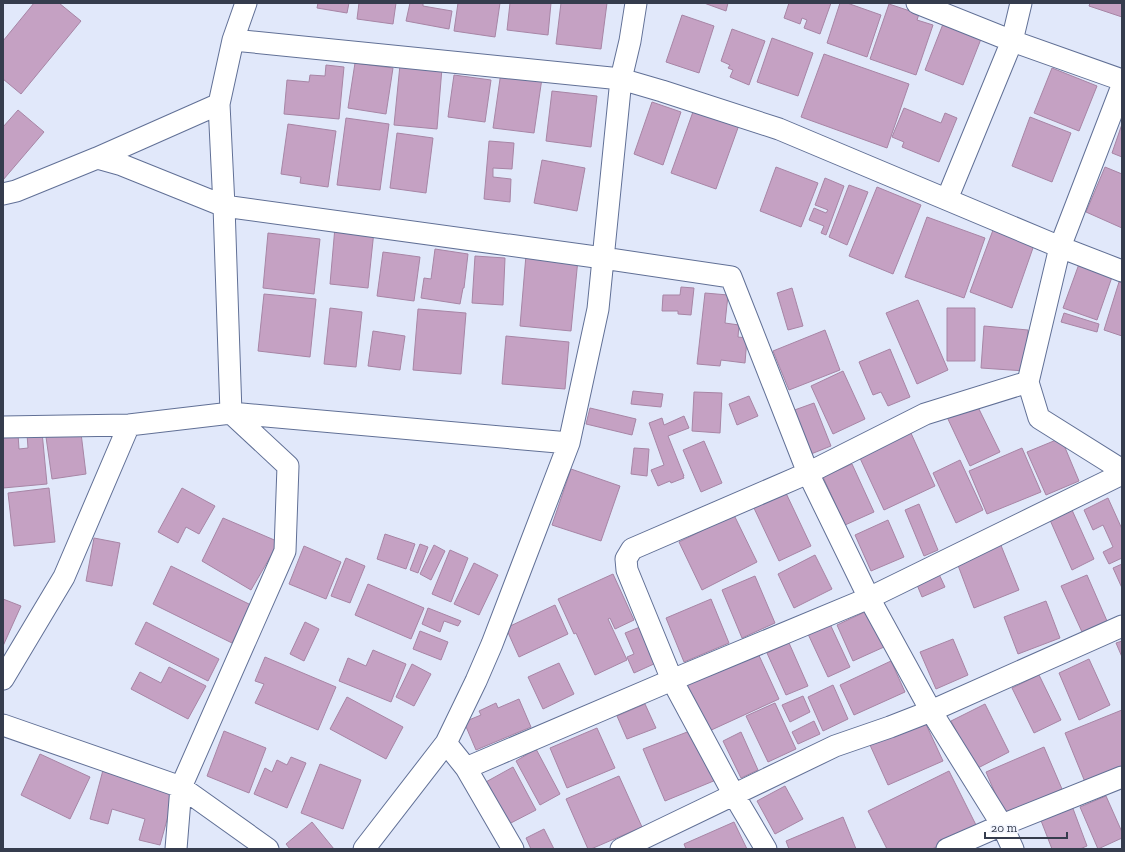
<svg xmlns="http://www.w3.org/2000/svg" width="1125" height="852" viewBox="0 0 1125 852" font-family="'Zilla Slab',serif">
  <rect width="100%" height="100%" fill="#e1e8fa"/>
  <path fill="#c5a1c3" stroke="#a785a5" d="M34,3H59L81,21L21,94L3,79V41Z
    M318,3H349L347,13L317,8Z
    M359,3H396L393,24L357,19Z
    M410,3H423V6L452,11L449,29L406,21Z
    M458,3H500L495,37L454,31Z
    M510,3H551L548,35L507,30Z
    M561,3H607L601,49L556,44Z
    M704,3H728L726,11Z
    M789,3H831L820,34L804,28L807,20L802,18L800,24L784,18Z
    M840,3H847L881,15L867,57L827,43Z
    M1090,3H1122V17L1089,6Z
    M889,4L919,14L917,20L933,25L916,75L870,59Z
    M682,15L714,26L699,73L666,62Z
    M943,24L981,39L963,85L925,70Z
    M732,29L765,41L749,85L730,77L733,70L728,68L730,65L721,61Z
    M772,38L813,53L798,96L757,82Z
    M824,54L909,84L887,148L801,117Z
    M355,63L393,68L386,114L348,108Z
    M326,65L344,67L339,119L284,114L287,80L309,82L310,75L325,76Z
    M400,65L442,68L437,129L394,125Z
    M1052,68L1097,86L1079,131L1034,113Z
    M501,72L542,78L534,133L493,128Z
    M454,75L491,80L485,122L448,117Z
    M552,91L597,96L591,147L546,141Z
    M652,102L681,112L663,165L634,154Z
    M904,108L941,123L945,113L957,118L939,162L902,147L904,142L892,137Z
    M694,109L739,125L716,189L671,173Z
    M18,110L44,132L3,180V127Z
    M1030,117L1071,133L1052,182L1012,166Z
    M346,118L389,124L380,190L337,185Z
    M288,124L336,131L328,187L300,183L301,177L281,174Z
    M1122,124V157L1112,153Z
    M397,133L433,138L426,193L390,188Z
    M489,141L514,143L512,169L493,168V177L511,179L510,202L484,199Z
    M542,160L585,168L577,211L534,203Z
    M776,167L818,183L801,227L760,211Z
    M1105,167L1122,174V228L1086,212Z
    M825,178L844,186L826,235L821,233L824,226L809,220L814,208L826,213L828,210L815,205Z
    M849,185L868,192L847,245L829,237Z
    M877,187L921,205L893,274L849,256Z
    M927,217L985,238L964,298L905,277Z
    M335,227L374,231L368,288L330,284Z
    M993,230L1034,245L1012,308L970,292Z
    M268,233L320,239L314,294L263,288Z
    M435,249L468,254L464,288H463L460,304L421,298L424,278L431,279Z
    M383,252L420,257L414,301L377,296Z
    M526,255L578,259L571,331L520,326Z
    M475,256L505,258L503,305L472,303Z
    M1079,264L1112,277L1097,320L1063,308Z
    M1119,282L1122,283V336L1104,330Z
    M681,287L694,288L691,315L678,314V311H662L663,295H680Z
    M792,288L803,326L788,330L777,293Z
    M705,293L728,295L725,323L739,325L738,337L747,338L745,363L721,360L720,366L697,364Z
    M264,294L316,299L310,357L258,351Z
    M918,300L948,370L917,384L886,313Z
    M330,308L362,312L356,367L324,364Z
    M947,308H975V361H947Z
    M418,309L466,313L461,374L413,370Z
    M1064,313L1099,324L1097,332L1061,322Z
    M984,326L1028,330L1025,371L981,368Z
    M825,330L840,370L789,390L773,351Z
    M373,331L405,336L400,370L368,366Z
    M506,336L569,342L565,389L502,384Z
    M890,349L910,397L888,406L881,392L873,395L859,362Z
    M843,371L865,419L833,434L811,386Z
    M633,391L663,394L661,407L631,404Z
    M694,392L722,393L720,433L692,431Z
    M749,396L758,416L737,425L729,404Z
    M814,403L831,446L806,456L789,412Z
    M976,403L1000,452L970,466L947,417Z
    M590,408L636,419L632,435L586,424Z
    M684,416L689,428L668,436L684,476H683L684,478L671,483L670,481L658,486L651,470L664,465L649,423L662,418L664,425Z
    M910,431L935,486L884,510L859,456Z
    M42,432L47,484L3,488V436L18,434L19,449L28,448L27,434Z
    M81,433L86,474L52,479L46,437Z
    M1061,438L1079,481L1046,495L1027,452Z
    M704,441L722,483L701,492L683,450Z
    M634,448L649,449L647,476L631,474Z
    M1022,448L1041,492L987,514L969,471Z
    M960,460L983,510L956,523L933,473Z
    M852,464L874,512L845,525L823,477Z
    M571,469L620,486L601,541L552,525Z
    M49,488L55,542L14,546L8,493Z
    M182,488L215,506L199,534L186,527L178,543L158,532Z
    M785,491L811,546L779,561L753,506Z
    M1108,498L1122,529V558L1109,564L1103,552L1113,547L1103,525L1093,530L1084,510Z
    M919,504L938,550L924,556L905,510Z
    M1072,510L1094,559L1072,570L1050,520Z
    M734,515L757,562L702,590L679,542Z
    M223,518L279,542L251,590L202,561Z
    M888,520L904,557L871,571L855,535Z
    M385,534L415,544L406,569L377,559Z
    M94,538L120,543L112,586L86,581Z
    M1000,543L1019,590L974,608L956,560Z
    M420,544L428,547L418,573L410,570Z
    M434,545L445,551L431,580L420,574Z
    M304,546L341,562L326,599L289,584Z
    M450,550L468,558L451,602L432,594Z
    M815,555L832,589L794,608L778,574Z
    M346,558L365,566L350,603L331,596Z
    M474,563L498,575L479,615L454,604Z
    M1122,564V588L1113,568Z
    M171,566L251,605L232,643L153,604Z
    M937,570L945,587L922,597L915,580Z
    M613,574L634,620L615,629L610,618L608,619L627,660L595,675L576,633L574,634L558,599Z
    M1087,575L1107,621L1082,632L1061,586Z
    M755,576L775,623L742,638L722,590Z
    M368,584L424,608L411,639L355,615Z
    M3,599L21,606L3,646Z
    M711,599L729,643L684,662L666,618Z
    M1046,601L1060,638L1018,654L1004,617Z
    M555,605L568,634L519,657L506,628Z
    M428,608L461,621L458,626L444,621L440,632L422,624Z
    M867,611L884,647L853,661L837,625Z
    M146,622L219,659L208,681L135,644Z
    M305,622L319,629L304,661L290,654Z
    M830,624L850,667L828,677L808,634Z
    M640,627L656,663L634,673L627,657L634,654L625,633Z
    M420,631L448,642L441,660L413,649Z
    M953,639L968,675L936,689L920,652Z
    M1122,641V657L1116,643Z
    M789,643L808,686L786,695L767,653Z
    M756,649L779,699L707,732L684,681Z
    M373,650L406,664L391,702L339,681L348,658L366,666Z
    M265,657L336,687L318,730L255,703L264,684L255,681Z
    M1089,659L1110,705L1079,720L1059,673Z
    M891,661L905,692L854,715L840,685Z
    M559,663L574,694L543,709L528,677Z
    M412,664L431,674L414,706L396,697Z
    M169,667L206,686L188,719L131,689L140,672L161,683Z
    M1039,675L1061,720L1034,733L1012,688Z
    M833,685L848,719L823,731L808,697Z
    M803,696L810,712L790,722L782,705Z
    M347,697L403,727L386,759L330,729Z
    M519,699L531,727L476,750L464,722L481,715L479,711L496,703L498,708Z
    M775,703L796,749L768,762L746,716Z
    M645,704L656,728L627,739L617,716Z
    M985,704L1009,752L976,769L951,721Z
    M1122,710V767L1085,782L1065,733Z
    M924,720L943,761L888,785L870,745Z
    M814,721L820,734L798,744L792,732Z
    M597,728L615,768L567,788L550,748Z
    M695,729L716,780L665,801L643,749Z
    M224,731L266,748L249,793L207,776Z
    M741,732L758,770L741,778L723,741Z
    M1044,747L1062,789L1004,814L986,772Z
    M536,749L560,794L540,805L516,761Z
    M40,754L90,777L70,819L21,795Z
    M291,757L306,763L287,808L254,794L265,768L272,772L277,760L287,765Z
    M320,764L361,780L343,829L301,813Z
    M513,767L536,810L507,825L484,783Z
    M103,770L175,791L160,845L139,840L145,819L112,809L108,824L90,819Z
    M949,771L977,827L932,849H887L868,811Z
    M619,776L642,827L591,849H588L566,799Z
    M785,786L803,819L775,834L757,801Z
    M1106,796L1122,832V838L1098,849L1080,807Z
    M1072,806L1087,846L1080,849H1052L1040,818Z
    M843,817L856,849H789L786,841Z
    M312,822L334,849H290L286,844Z
    M734,822L747,849H686L684,844Z
    M544,829L554,849H531L526,838Z"/>
  <g fill="none" stroke-linecap="round" stroke-linejoin="round">
    <g stroke="#617096" stroke-width="23">
      <path id="minor" d="M246,3L233,40L219,104L224,206L231,413L569,443
        M917,3L1012,41L1122,80
        M233,40L621,79L662,91L779,129L1060,247L1122,271
        M97,158L219,104
        M3,194L16,191L97,158L122,165L224,206L603,258L731,277L808,473L869,598L931,711L1002,825L1013,849
        M947,199L1012,41L1021,3
        M1028,382L1039,418L1122,470
        M3,427L129,425L231,413L288,466L285,551L181,787L268,849
        M3,679L64,577L129,425
        M3,725L181,787L176,849
        M446,743L466,768L513,849
        M466,768L672,680L869,598L1122,474
        M364,849L446,743L476,681L492,644L569,443L598,309L621,79L630,41L636,3
        M621,849L835,746L890,727L931,711L1122,626
        M766,849L734,795L672,680L627,570L626,559L632,549L808,473L925,414L1028,382L1060,247L1122,86
        M947,849L1002,825L1122,777"/>
    </g>
    <use href="#minor" stroke="#fff" stroke-width="21"/>
  </g>
  <rect width="1125" height="852" fill="none" stroke="#353c4d" stroke-width="8"/>
  <path d="M985 832v6h82v-6" fill="none" stroke="#353c4d" stroke-width="2"/>
  <text x="991" y="832" font-size="12" fill="#353c4d" stroke="#f2f5fe" stroke-width="3" paint-order="stroke">20 m</text>
</svg>
